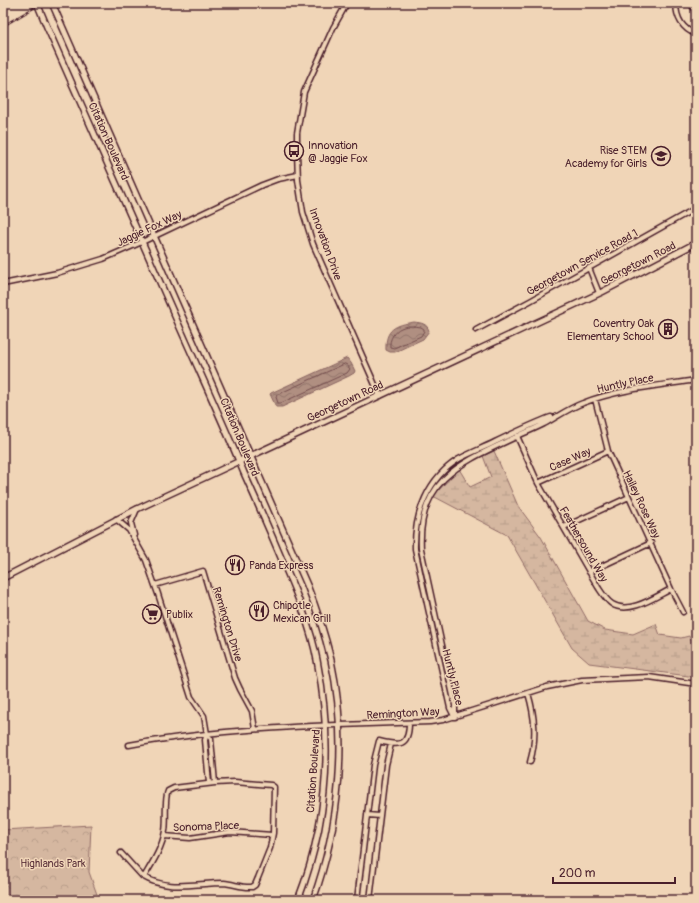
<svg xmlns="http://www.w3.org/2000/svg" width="699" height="903" viewBox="0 0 699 903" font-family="Pangolin,sans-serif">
  <defs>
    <pattern id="wetland-marsh" width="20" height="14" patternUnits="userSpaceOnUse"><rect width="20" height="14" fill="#d5b7a0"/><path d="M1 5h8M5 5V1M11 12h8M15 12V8" fill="none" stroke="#b89d8a"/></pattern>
    <pattern id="park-crowns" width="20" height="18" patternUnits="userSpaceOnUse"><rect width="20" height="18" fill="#d5b7a0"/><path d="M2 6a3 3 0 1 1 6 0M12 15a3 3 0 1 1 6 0" fill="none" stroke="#b89d8a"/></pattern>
    <pattern id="water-waves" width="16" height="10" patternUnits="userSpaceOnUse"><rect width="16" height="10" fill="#b08f81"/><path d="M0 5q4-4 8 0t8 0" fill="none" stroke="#91746a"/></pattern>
  </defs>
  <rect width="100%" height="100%" fill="#f0d5b7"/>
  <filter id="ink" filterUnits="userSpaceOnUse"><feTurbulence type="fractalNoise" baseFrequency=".025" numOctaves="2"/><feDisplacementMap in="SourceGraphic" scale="8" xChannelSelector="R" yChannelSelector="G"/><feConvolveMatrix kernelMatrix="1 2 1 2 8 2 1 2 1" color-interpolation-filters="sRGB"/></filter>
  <g filter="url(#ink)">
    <path fill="url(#wetland-marsh)" stroke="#906b66" d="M494,451L518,506L541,537L588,621L605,630L633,634L656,624L660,635L681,638L689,636L696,653V677L589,663L572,648L507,535L433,496L459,469L470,487L491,477L483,456Z"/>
    <path fill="url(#park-crowns)" stroke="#906b66" d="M91,825L89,872L99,900H3V830Z"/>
    <path fill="url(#water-waves)" stroke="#87625f" d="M414,322C421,323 427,323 429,331L423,339L395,352H390L386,350C385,329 395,325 414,322Z
      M347,358L351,363L355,371L354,373L349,376L282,407H276L270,394L271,393Z"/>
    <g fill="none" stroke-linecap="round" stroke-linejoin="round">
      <path stroke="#734c4d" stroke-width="1" d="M414,326L421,327L424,329V331L421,336L394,348L390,347C389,340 394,331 401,328C405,326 410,326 414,326Z
        M345,364L347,365L350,369L347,373L281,403H278L276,397L277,395Z"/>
      <g stroke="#4a1f2b" stroke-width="7">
        <path id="minor" d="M347,3L333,28L304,92L297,133V152L298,180L303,212L313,244L380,396
          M676,3C676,17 682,29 696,34
          M690,3L696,11
          M589,268L599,293
          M3,284L57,273L103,259L142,242L262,185L278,179L298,175
          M476,330L530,301L696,208
          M595,399L608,451L671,589L683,612
          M517,436L538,483L598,587C602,593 606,600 612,604C629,615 655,597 671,589
          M538,483L608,451
          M116,519L129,530L146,560L158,594L191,697L204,716L207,734L211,739L215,783
          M564,527L629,497
          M134,535L131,523L137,509
          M589,572L651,543
          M155,585L203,571L235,678L240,689L252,711L255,729
          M528,693C535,717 537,738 530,762
          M454,716L450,708L415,549C414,514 428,478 459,459C470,453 483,448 495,442C514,433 532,424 551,417
          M455,717V705L421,549C417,476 466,461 522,434C529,431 536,428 544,424C557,417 569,408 583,403C619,389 658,386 696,380
          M207,734L205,740L209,783
          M129,745C228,727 329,725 430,722L443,720L547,687L582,680L649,677L696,684
          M367,815L380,816
          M164,836L190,838L230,832L272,835
          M121,853L142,876C168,892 195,883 224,883C234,884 243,888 252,887L255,885L258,878L270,848L273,833L274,787L271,785L235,782L215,783L174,788L168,791C164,798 167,821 165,831C162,848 153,862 144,877
          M357,900L373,765L379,741C399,746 409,747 409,723
          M370,900L386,765L391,744"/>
      </g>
      <g stroke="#4a1f2b" stroke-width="8">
        <path id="major" d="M52,3L307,585C317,610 325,635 331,660C348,739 340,825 313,900
          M47,27C91,125 134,224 178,323C200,373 223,422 244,473C258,504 272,536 285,567C298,597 311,628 317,660C333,741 328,823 298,900
          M3,578L137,509L602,292L696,243"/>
      </g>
      <use href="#minor" stroke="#f0d5b7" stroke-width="4"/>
      <use href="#major" stroke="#f0d5b7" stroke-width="5"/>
      <g stroke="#4a1f2b" stroke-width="2.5">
        <path id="rail" d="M3,26L42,3"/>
      </g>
      <use href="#rail" stroke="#f0d5b7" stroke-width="1" stroke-dasharray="3" stroke-linecap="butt"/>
      <g stroke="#4a1f2b" stroke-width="8" stroke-linecap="butt">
        <path id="major-bridge" d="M37,3L47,27"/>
      </g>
      <use href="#major-bridge" stroke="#f0d5b7" stroke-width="5"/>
    </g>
  </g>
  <defs>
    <g id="bus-ring" transform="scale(1)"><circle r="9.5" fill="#f0d5b7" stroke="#4a1f2b" stroke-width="1.5"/><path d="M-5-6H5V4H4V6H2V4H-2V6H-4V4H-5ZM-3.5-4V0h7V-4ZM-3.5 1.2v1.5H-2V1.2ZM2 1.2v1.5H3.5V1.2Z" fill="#4a1f2b"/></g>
    <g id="school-ring" transform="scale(1)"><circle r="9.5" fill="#f0d5b7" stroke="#4a1f2b" stroke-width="1.5"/><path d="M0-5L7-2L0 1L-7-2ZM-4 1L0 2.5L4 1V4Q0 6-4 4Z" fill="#4a1f2b"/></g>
    <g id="building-ring" transform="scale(1)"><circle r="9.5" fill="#f0d5b7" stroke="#4a1f2b" stroke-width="1.5"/><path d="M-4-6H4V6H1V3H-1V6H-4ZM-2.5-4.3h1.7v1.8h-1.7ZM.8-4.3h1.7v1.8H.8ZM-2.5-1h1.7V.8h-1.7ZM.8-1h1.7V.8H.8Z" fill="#4a1f2b"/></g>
    <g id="restaurant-ring" transform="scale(1)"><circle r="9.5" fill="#f0d5b7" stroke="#4a1f2b" stroke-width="1.5"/><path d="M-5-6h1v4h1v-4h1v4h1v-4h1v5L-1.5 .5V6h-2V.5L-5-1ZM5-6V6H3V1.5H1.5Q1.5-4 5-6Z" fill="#4a1f2b"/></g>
    <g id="supermarket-ring" transform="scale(1)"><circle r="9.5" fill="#f0d5b7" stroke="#4a1f2b" stroke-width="1.5"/><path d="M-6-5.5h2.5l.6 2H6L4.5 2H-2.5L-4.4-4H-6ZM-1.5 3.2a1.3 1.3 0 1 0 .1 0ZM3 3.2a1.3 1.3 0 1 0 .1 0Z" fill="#4a1f2b"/></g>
  </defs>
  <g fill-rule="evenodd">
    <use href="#bus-ring" x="294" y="151"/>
    <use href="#school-ring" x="661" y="156"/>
    <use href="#building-ring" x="668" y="329"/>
    <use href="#restaurant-ring" x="235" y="565"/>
    <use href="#restaurant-ring" x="259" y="611"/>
    <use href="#supermarket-ring" x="152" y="614"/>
  </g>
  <g text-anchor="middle" stroke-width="3" stroke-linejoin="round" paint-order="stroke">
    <g font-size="11" fill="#4a1f2b" stroke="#f0d5b7">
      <text transform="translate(109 141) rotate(66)" y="4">Citation Boulevard</text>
      <text transform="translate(149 228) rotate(-25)" y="4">Jaggie Fox Way</text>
      <text transform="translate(326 244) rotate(70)" y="4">Innovation Drive</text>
      <text transform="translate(582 262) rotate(-29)" y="4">Georgetown Service Road 1</text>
      <text transform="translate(638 263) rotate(-27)" y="4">Georgetown Road</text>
      <text transform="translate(625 383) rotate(-12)" y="4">Huntly Place</text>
      <text transform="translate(345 401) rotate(-25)" y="4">Georgetown Road</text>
      <text transform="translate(240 437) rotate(67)" y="4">Citation Boulevard</text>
      <text transform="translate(570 459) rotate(-24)" y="4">Case Way</text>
      <text transform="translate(642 504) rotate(65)" y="4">Hailey Rose Way</text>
      <text transform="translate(584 544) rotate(60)" y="4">Feathersound Way</text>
      <text transform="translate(228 624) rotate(73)" y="4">Remington Drive</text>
      <text transform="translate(453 677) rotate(76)" y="4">Huntly Place</text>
      <text transform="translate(403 713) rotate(-3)" y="4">Remington Way</text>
      <text transform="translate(313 771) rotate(-86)" y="4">Citation Boulevard</text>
      <text transform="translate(206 826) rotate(-2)" y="4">Sonoma Place</text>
    </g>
    <g font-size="11" fill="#4a1f2b" stroke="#f0d5b7" text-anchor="start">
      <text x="308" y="149">Innovation<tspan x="308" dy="13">@ Jaggie Fox</tspan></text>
      <text x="647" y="154" text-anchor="end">Rise STEM<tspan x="647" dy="13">Academy for Girls</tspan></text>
      <text x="654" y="327" text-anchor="end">Coventry Oak<tspan x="654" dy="13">Elementary School</tspan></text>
      <text x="249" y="569">Panda Express</text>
      <text x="273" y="609">Chipotle<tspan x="273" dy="13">Mexican Grill</tspan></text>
      <text x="166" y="618">Publix</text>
    </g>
    <g font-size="11" fill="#5f363d" stroke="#f0d5b7">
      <text x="53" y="867">Highlands Park</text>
    </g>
  </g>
  <rect width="699" height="903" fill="none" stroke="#f0d5b7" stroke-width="16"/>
  <rect x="8" y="8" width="683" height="887" fill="none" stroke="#4a1f2b" stroke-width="1.5" filter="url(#ink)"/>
  <path d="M553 877v6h122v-6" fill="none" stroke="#4a1f2b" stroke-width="2"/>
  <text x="559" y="877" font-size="12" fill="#4a1f2b" stroke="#f0d5b7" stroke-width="3" paint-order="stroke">200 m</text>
</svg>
